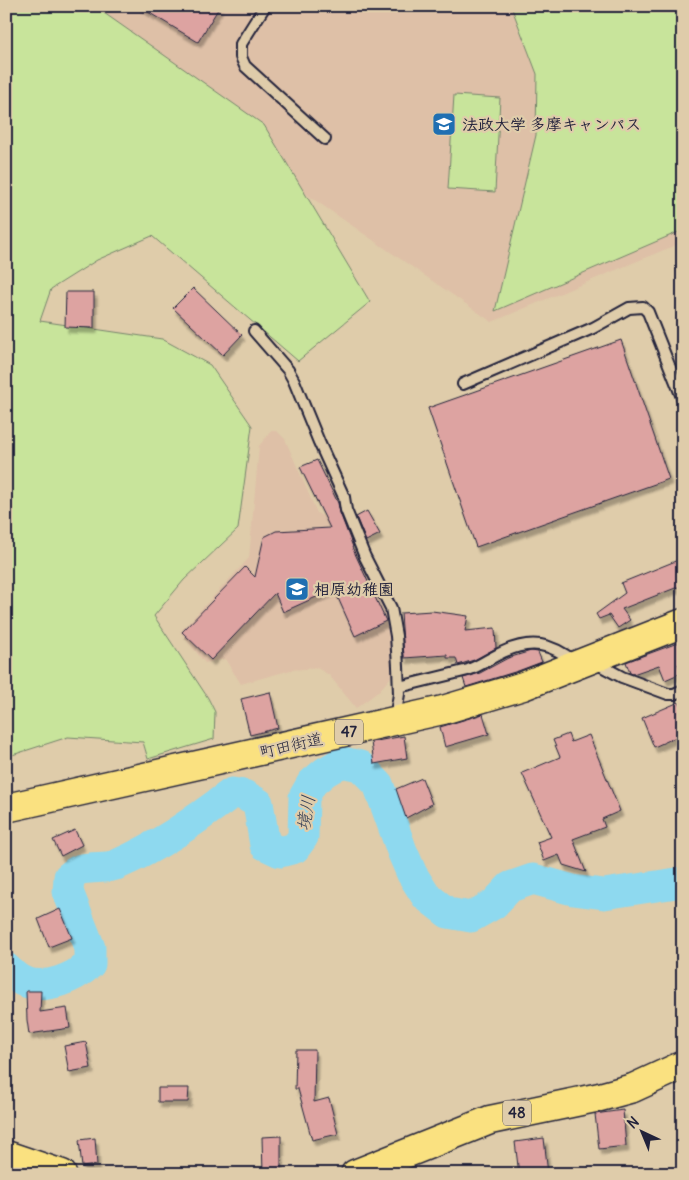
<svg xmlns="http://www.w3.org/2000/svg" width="689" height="1180" viewBox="0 0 689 1180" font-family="Delius,'Klee One',sans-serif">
  <defs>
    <filter id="shadow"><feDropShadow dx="3" dy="5.5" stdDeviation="1" flood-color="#0004"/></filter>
  </defs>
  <rect width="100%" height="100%" fill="#dfccaa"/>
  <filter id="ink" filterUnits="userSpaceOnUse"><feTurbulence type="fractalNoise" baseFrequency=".02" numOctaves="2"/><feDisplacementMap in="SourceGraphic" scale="10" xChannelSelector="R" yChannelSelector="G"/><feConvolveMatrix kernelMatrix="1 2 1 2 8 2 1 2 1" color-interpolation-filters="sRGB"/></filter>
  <g filter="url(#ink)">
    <path fill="#dec0a7" d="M33,6H683V242L492,322Z
      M271,431H277L285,439L317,513L324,517L340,511L354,551L389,620L392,662L391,677L378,692L356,708L329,675L317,668L291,670L241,684L225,659L205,663L180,632L249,558L259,446Z"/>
    <path fill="#c8e49b" stroke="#75836b" d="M6,6H94L264,125L370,302L298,361L152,236L97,260L51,289L40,321L162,339L210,365L252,426L238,529L184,580L154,616L208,698L215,712L214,739L148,759L143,742L68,737L6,757Z
      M511,6H683V230L495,311L536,135L537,74Z
      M454,95L500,98L495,192L448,189Z"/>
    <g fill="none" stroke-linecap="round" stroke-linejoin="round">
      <path stroke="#8ed9ef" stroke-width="31" d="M6,968C11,973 18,980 25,982C47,990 74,978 90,964V948L68,892L69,877C73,874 78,869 82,869C94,866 105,869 116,865C158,847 196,820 232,793L244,795L258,803L265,845L280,852L295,848L303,837L304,797L312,783L325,772L342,762L360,766L378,784L402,851L412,874L426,896L448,913L471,917L494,904L510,887L533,879L573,890L604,894L683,882"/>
    </g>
    <path fill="#dda3a1" stroke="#22223b" filter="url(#shadow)" d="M138,6H220L198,42Z
      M193,288L242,335L223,355L173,308Z
      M66,292H94V328L65,327Z
      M621,340L669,479L476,547L428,408Z
      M317,460L338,503L340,513L353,547H352L386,621L355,636L334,589L283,612L275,593L211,660L182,632L245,567L255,577L264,537L276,531L330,528L300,467Z
      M367,511L380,534L366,541L356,517Z
      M683,558V585L622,609L630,620L618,628L609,615L599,619L596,614L625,593L621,583Z
      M432,611L468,616L465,631L495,628L496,648L474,660L458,665L456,658H447V655L404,658L401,613Z
      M683,641V662L678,664L681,673L665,680L659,665L633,674L630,673L626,662Z
      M531,651L538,652L542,662L518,671L466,687L463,678L480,673L508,658Z
      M270,692L278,728L250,735L241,699Z
      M679,702L683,711V734L654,747L642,718Z
      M483,714L489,734L445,747L440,727Z
      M568,734L571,742L589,735L620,811L602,819L605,827L573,839L586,872L563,865L559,855L544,861L537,842L551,837L522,773L560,757L553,740Z
      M404,736L407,758L374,764L371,742Z
      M422,778L432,804L406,818L396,789Z
      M75,830L82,845L61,856L53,840Z
      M60,909L72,938L49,947L38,919Z
      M26,991H41L40,1012L67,1008L70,1028L29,1034L27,1020Z
      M86,1042L91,1068L69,1072L64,1046Z
      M296,1050H315L314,1102L329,1098L338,1134L312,1140L298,1089H295Z
      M158,1088H189L188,1102H158Z
      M623,1110L626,1146L599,1149L595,1114Z
      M281,1136V1174H263L262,1137Z
      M95,1138L97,1165L82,1167L79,1140Z
      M544,1138L548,1174H519L515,1142Z"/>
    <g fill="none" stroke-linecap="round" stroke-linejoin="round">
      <g stroke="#22223b" stroke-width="14">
        <path id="lane" d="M265,6L241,44V57L245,66L325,139
          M254,331L288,370L294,381L319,442L344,497L346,510L365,557L391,608L396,636L398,666L399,694L395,719
          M463,384L593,328L629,308L643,307L648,312L683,400
          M594,662L622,677L668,694H674L683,690
          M399,687L468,670C480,666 490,658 503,652C531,639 551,643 575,662"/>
      </g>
      <g stroke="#22223b" stroke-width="31">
        <path id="primary" d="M6,808L443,710L523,686L683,623
          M6,1155L62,1174
          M355,1174L490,1120L600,1097L633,1088L683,1065"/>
      </g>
      <use href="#lane" stroke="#dfccaa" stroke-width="10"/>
      <use href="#primary" stroke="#fae180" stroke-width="28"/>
    </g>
  </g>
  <defs>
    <g id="university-square" transform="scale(1.25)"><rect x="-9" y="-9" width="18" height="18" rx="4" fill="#1f6fb2" stroke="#dfccaa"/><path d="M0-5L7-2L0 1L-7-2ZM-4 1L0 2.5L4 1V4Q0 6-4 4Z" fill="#fff"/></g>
    <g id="school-square" transform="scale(1.25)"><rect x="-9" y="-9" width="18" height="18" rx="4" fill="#1f6fb2" stroke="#dfccaa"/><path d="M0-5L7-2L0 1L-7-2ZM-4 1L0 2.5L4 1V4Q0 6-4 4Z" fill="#fff"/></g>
  </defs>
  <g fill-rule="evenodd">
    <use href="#university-square" x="444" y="124"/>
    <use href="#school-square" x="297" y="589"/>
  </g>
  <g text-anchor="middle" stroke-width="4.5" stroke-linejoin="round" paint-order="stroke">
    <g fill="#dfccaa" stroke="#5b555c" stroke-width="1">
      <rect x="335" y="719.5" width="28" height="25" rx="4"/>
      <rect x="503" y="1100.5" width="28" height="25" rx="4"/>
    </g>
    <g font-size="15" font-weight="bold" fill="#22223b">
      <text x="349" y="737">47</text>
      <text x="517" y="1118">48</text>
    </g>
    <g font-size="16" font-weight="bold" fill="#22223b" stroke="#dfccaa" text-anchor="start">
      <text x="462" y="130">法政大学 多摩キャンパス</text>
      <text x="314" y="595">相原幼稚園</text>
    </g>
    <g font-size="16" fill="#22223b" stroke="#dfccaa">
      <text transform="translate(291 745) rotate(-13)" y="6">町田街道</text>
    </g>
    <g font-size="18" font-style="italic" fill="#323d56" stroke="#dfccaa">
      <text transform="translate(306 813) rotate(-81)" y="6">境川</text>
    </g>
  </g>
  <rect width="689" height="1180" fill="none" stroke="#dfccaa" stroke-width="25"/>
  <rect x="12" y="12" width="664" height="1155" fill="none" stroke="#22223b" stroke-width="2" filter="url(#ink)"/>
  <g transform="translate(642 1132) rotate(316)" stroke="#dfccaa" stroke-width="4" paint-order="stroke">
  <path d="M0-4L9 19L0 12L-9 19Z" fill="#22223b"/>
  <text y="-8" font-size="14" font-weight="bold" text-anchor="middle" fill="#22223b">N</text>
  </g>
</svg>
